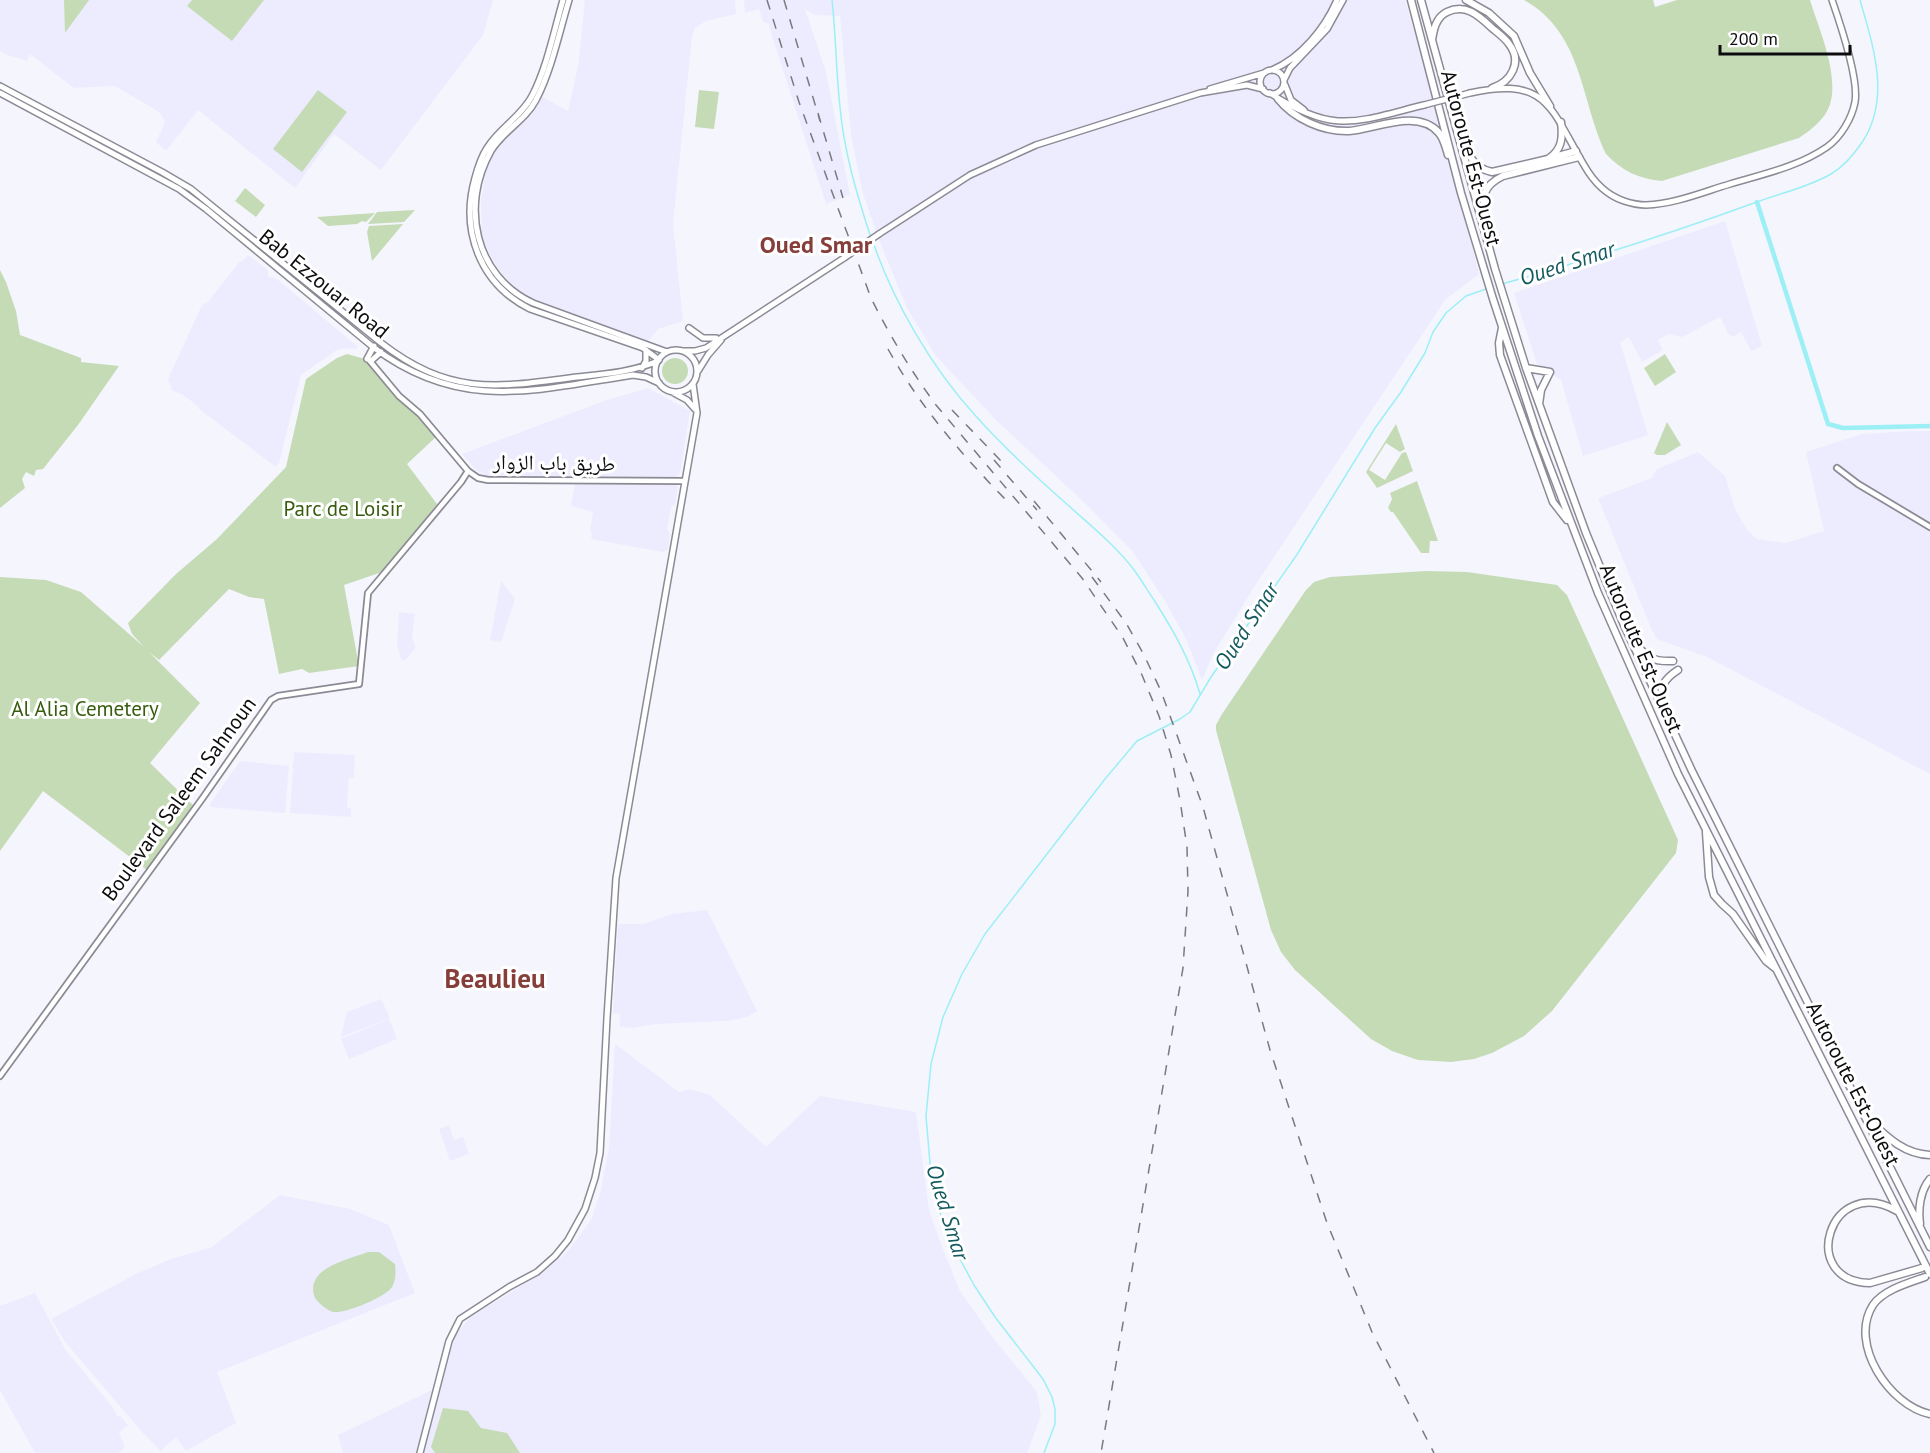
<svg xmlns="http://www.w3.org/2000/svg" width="1930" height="1453" viewBox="0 0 1930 1453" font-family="'PT Sans','Noto Naskh Arabic',sans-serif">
  <rect width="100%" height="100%" fill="#f5f5fe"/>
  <path fill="#edecff" d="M0,0H493L483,35L381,170L334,134L295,188L198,110L166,151L156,142L165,122L160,113L151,107L115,86L74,88L30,54L27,61L4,54L0,51Z
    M585,0H735L736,14L706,21L695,28L692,36L673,224L683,321L658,329L647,342L534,299L519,290L505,277L495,264L482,238L481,201L486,169L492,155L500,143L531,113L541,96L568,111L578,66Z
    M744,0H1405L1442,125L1479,274L1445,300L1254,587L1213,654L1202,680L1187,641L1167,604L1133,552L1087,505L997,421L936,356L907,308L881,245L863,194L851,135L840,16L815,15L805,9L826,72L850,195L826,204L768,23L763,22L759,9L745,13Z
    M1725,221L1762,346L1751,351L1741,332L1734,336L1729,335L1720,317L1682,337L1669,334L1658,340L1663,350L1642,362L1629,337L1620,342L1648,435L1583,456L1561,380L1537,364L1514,293Z
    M248,255L268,270V276L277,279L358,347L356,349L347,348L337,350L301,375L279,463L276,467L199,409L198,406L183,395L172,390L168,379L202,305L208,302L240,261L242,262Z
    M648,388L690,411L680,473L676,477H648L650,484H675L678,487L675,504L671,507L667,530L670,534L668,549L663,552L591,539L592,533L590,532L593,512L571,506L575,483L623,484V477L486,476L475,469L462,454L607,400Z
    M1912,431H1930V774L1707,657L1657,639L1651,628L1598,498L1652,478L1657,469L1698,452L1725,476L1735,509L1747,530L1757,539L1786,543L1824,531L1806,452L1862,434Z
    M501,581L515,599L501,642L490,640Z
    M399,612L415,614L412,638L416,648L404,661L401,659L397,644Z
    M294,752L355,755L354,778H349L348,788L347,808H351V817L290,813Z
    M240,761L289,766L285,813L211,807L210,804Z
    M707,910L757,1011L747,1017L726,1021L656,1024L632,1028L620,1027V1014L613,1013L618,924H644L672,914Z
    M381,999L390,1018L341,1037L347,1012Z
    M389,1019L397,1039L349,1059L341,1039Z
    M615,1044L679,1092L690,1089L710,1095L766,1147L820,1096L916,1112L929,1210L943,1250L960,1291L990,1334L1037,1392L1041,1416L1027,1453H423L455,1336L470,1317L544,1272L569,1250L591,1220L600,1194L609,1148Z
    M449,1125L454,1140L463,1137L469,1154L450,1161L439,1129Z
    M280,1195L350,1209L389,1225L415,1293L217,1372L236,1423L186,1451L176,1437L161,1451L142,1432L66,1343L51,1319L138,1273L171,1259L212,1247Z
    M35,1293L65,1349L114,1409L117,1416H120L128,1425L119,1433L125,1447L118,1453H35L0,1390V1306Z
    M432,1390L416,1453H343L338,1435Z"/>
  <path fill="#c5dbb5" d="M64,0H89L65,33Z
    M192,0H264L232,41L187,6Z
    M1524,0H1653L1655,7L1677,0H1810C1819,30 1844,84 1826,113C1819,124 1809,131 1799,138L1662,181C1639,179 1622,171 1606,154C1580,99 1583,33 1524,0Z
    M318,90L347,112L302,172L273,149Z
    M699,90L719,92L714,129L695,127Z
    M245,188L265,205L256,217L235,201Z
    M415,210L404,222L368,224L377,212Z
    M375,213L366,222L362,221L357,224L328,226L317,217Z
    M403,224L373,260L372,261L367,232L369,226Z
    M0,270L6,282L16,311L20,335L81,358V362L119,366L78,425L43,469L36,470L34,476L26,472L22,479L25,488L0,508Z
    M347,354L365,359L403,404H410L436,437L407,464L437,504L385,571L344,585L359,666L309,673L302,669L279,674L264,599L249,597L229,589L159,660L149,652L200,703L150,763L194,806L147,870L43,791L0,851V577L46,580L81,592L144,647L132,634L128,623L176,574L217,539L286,467L306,379L337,358Z
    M1665,354L1676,372L1655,386L1644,368Z
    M662 371a13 13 0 1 1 26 0a13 13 0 1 1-26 0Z
    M1667,422L1681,445L1665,455H1657L1654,453Z
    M1396,424L1405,449L1400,452L1386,443L1369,470L1385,480L1402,453L1406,452L1413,471L1377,488L1366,472Z
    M1417,481L1438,541H1430L1429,553H1421L1393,512H1391L1388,508L1392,499L1390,493Z
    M1426,571L1467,572L1557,585L1567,595L1678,840L1676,853L1552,1011L1524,1036L1492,1053L1474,1059L1451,1062L1418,1060L1392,1051L1371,1039L1295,970L1281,952L1271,930L1216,730V725L1222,714L1306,590L1314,582L1330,577Z
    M368,1252H379L395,1264C396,1272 396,1280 392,1287C386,1297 345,1314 333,1312C327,1310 318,1303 315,1298C303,1268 350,1259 368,1252Z
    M443,1408L468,1411L481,1428L507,1433L520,1453H435L431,1447Z"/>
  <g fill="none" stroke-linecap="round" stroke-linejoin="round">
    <path stroke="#9beff5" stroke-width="1.5" d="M832,0C836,36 836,71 840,107C844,152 857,195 871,238
      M873,242C893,301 932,368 974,414C1003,447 1036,477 1069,506C1091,526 1116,546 1134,570C1141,579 1147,590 1154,600C1173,630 1190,659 1200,694
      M1502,284C1587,260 1672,233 1754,203C1780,193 1807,188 1831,174C1843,167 1855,153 1863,141C1891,97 1873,46 1860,0
      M1044,1453L1055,1424V1409L1052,1397L1043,1379L995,1317L974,1285L955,1250L941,1216L931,1175L926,1116L931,1064L943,1017L962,974L985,934L1105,779L1137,741L1180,719L1190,712L1211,677L1296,556L1375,428L1401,392L1425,353L1433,332L1446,313L1466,296L1486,289"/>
    <path stroke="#9beff5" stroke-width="4.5" d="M1757,202L1828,424L1843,428L1930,426"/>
    <g stroke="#8c8b95" stroke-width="8">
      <path id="minor" d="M369,360L399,396L420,414L468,471L478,478L488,480L685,481
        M1837,468L1858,484L1930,527
        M0,1076L202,799L271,700L278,696L359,684L368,593L461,482L468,471"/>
    </g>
    <g stroke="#8c8b95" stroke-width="8">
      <path id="major" d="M563,0C554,31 547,67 532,96C521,117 499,128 487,148C481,157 478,167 475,178C460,231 480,284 530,309L643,348L659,360
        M569,0C559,33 552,69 536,100C525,121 503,131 491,151C460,206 475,276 533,303L667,352
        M1272,70C1301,58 1325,28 1337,0
        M1260 82a12 12 0 1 1 24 0a12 12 0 1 1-24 0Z
        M1284,80L1290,68L1327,29L1343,0
        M1285,85L1291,100L1304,110
        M0,86L162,172L191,189L380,342C449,396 496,388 577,377C605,374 632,372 658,361
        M1210,89L1264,73
        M0,93L179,189L206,209L373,347C460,413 535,390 633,375L646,377L659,383
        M1270,93C1334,135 1355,122 1424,105
        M1470,93C1548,76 1550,108 1584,165C1593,181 1606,195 1624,201C1630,203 1640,205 1646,205C1675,204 1703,192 1730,184C1763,174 1798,167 1827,147C1841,137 1852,118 1855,102C1859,79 1840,23 1832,0
        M879,234L970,175L1036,145L1200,93L1247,85L1263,89
        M689,328L703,338H716
        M655 371a21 21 0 1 1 42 0a21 21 0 1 1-42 0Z
        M683,351H695L706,348L844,258
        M367,359L374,346
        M371,361L381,352
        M642,368L646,361V350
        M698,371L708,355L721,340
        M674,393L687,400L695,409
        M420,1453L449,1341L460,1319L509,1287L537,1272L555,1256L568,1240L585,1209L595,1178L600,1153L607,1018L616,878L697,413L693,384"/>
    </g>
    <g stroke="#8c8b95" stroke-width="9">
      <path id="highway" d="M1411,0L1461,193L1493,299L1538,436L1598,593L1678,774L1930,1274
        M1421,0L1495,269L1526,368L1586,533L1624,625L1692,771L1930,1247
        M1466,0L1489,13L1514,36L1530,73L1550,106
        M1432,40C1433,34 1434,27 1437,22C1439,18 1443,14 1447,12C1466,3 1479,16 1492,28C1498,33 1505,38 1509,44C1523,62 1511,82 1492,88
        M1278,99C1294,119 1323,132 1349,131C1375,129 1418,108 1439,133C1444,139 1446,148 1448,155
        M1456,117C1468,139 1463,166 1492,172L1548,159C1562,150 1563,138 1561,122
        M1551,158L1576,151
        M1487,234C1487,209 1473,190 1503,176L1579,157
        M1502,328L1499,343L1500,355L1553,502L1567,520
        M1526,368L1550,372L1541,390L1539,404
        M1635,641C1645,658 1654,662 1673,661
        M1663,705C1658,688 1664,679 1678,670
        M1706,832L1709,877L1714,895L1722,904L1733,914L1766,961L1776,969
        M1868,1119C1886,1136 1903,1154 1930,1155
        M1897,1211C1829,1172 1797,1282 1870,1283L1922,1268
        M1920,1224C1918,1209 1920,1191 1930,1179
        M1925,1277C1908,1283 1883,1290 1873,1305C1848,1344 1890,1406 1930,1414"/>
    </g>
    <use href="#minor" stroke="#fff" stroke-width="4.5"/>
    <use href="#major" stroke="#fff" stroke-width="5"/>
    <use href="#highway" stroke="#fff" stroke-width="6"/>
    <path stroke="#79797f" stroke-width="1.5" stroke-dasharray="10 10" stroke-linecap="butt" d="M767,0L799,102L871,298C890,336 911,371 936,405L1082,578L1123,638L1142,675L1159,716L1171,755L1180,800L1187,847L1188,891L1183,968L1101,1453
      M784,0L820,121
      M818,113L843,198
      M888,349C920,407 962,455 1008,502
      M952,410L1004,464
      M994,460L1037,510
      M1034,501L1101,582
      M1092,577L1126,623L1143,653L1161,691L1203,807L1270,1050L1327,1223L1372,1332L1434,1453"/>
    <g stroke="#8c8b95" stroke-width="8" stroke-linecap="butt">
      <path id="major-bridge" d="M1424,105L1470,93
        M844,258L879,234"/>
    </g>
    <use href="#major-bridge" stroke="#fff" stroke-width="5"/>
  </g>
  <g text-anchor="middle" stroke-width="6" stroke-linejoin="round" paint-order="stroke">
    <g font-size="21" fill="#0c0c0f" stroke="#fff">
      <text transform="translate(1471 158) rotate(75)" y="7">Autoroute Est-Ouest</text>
      <text transform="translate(324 284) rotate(39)" y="7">Bab Ezzouar Road</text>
      <text transform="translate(554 463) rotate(1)" y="7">طريق باب الزوار</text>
      <text transform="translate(1641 648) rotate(67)" y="7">Autoroute Est-Ouest</text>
      <text transform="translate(179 799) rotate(-54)" y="7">Boulevard Saleem Sahnoun</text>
      <text transform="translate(1853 1084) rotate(63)" y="7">Autoroute Est-Ouest</text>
    </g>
    <g font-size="21" fill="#375c0d" stroke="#fff">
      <text x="343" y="516">Parc de Loisir</text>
      <text x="85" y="716">Al Alia Cemetery</text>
    </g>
    <g font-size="22" font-style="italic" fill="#135a5f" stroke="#fff">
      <text transform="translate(1567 263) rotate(-18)" y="8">Oued Smar</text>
      <text transform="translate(1246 626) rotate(-57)" y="8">Oued Smar</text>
      <text transform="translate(948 1212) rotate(73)" y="8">Oued Smar</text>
    </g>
    <g font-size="24" font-weight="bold" fill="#863e3a" stroke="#fff">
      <text x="816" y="253">Oued Smar</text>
    </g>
    <g font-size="27" font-weight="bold" fill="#863e3a" stroke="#fff">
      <text x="495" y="988">Beaulieu</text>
    </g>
  </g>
  <path d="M1720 45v9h130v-9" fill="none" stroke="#0c0c0f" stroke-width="3"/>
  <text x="1729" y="45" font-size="18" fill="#0c0c0f" stroke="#ffffff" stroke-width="4.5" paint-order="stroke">200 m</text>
</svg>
